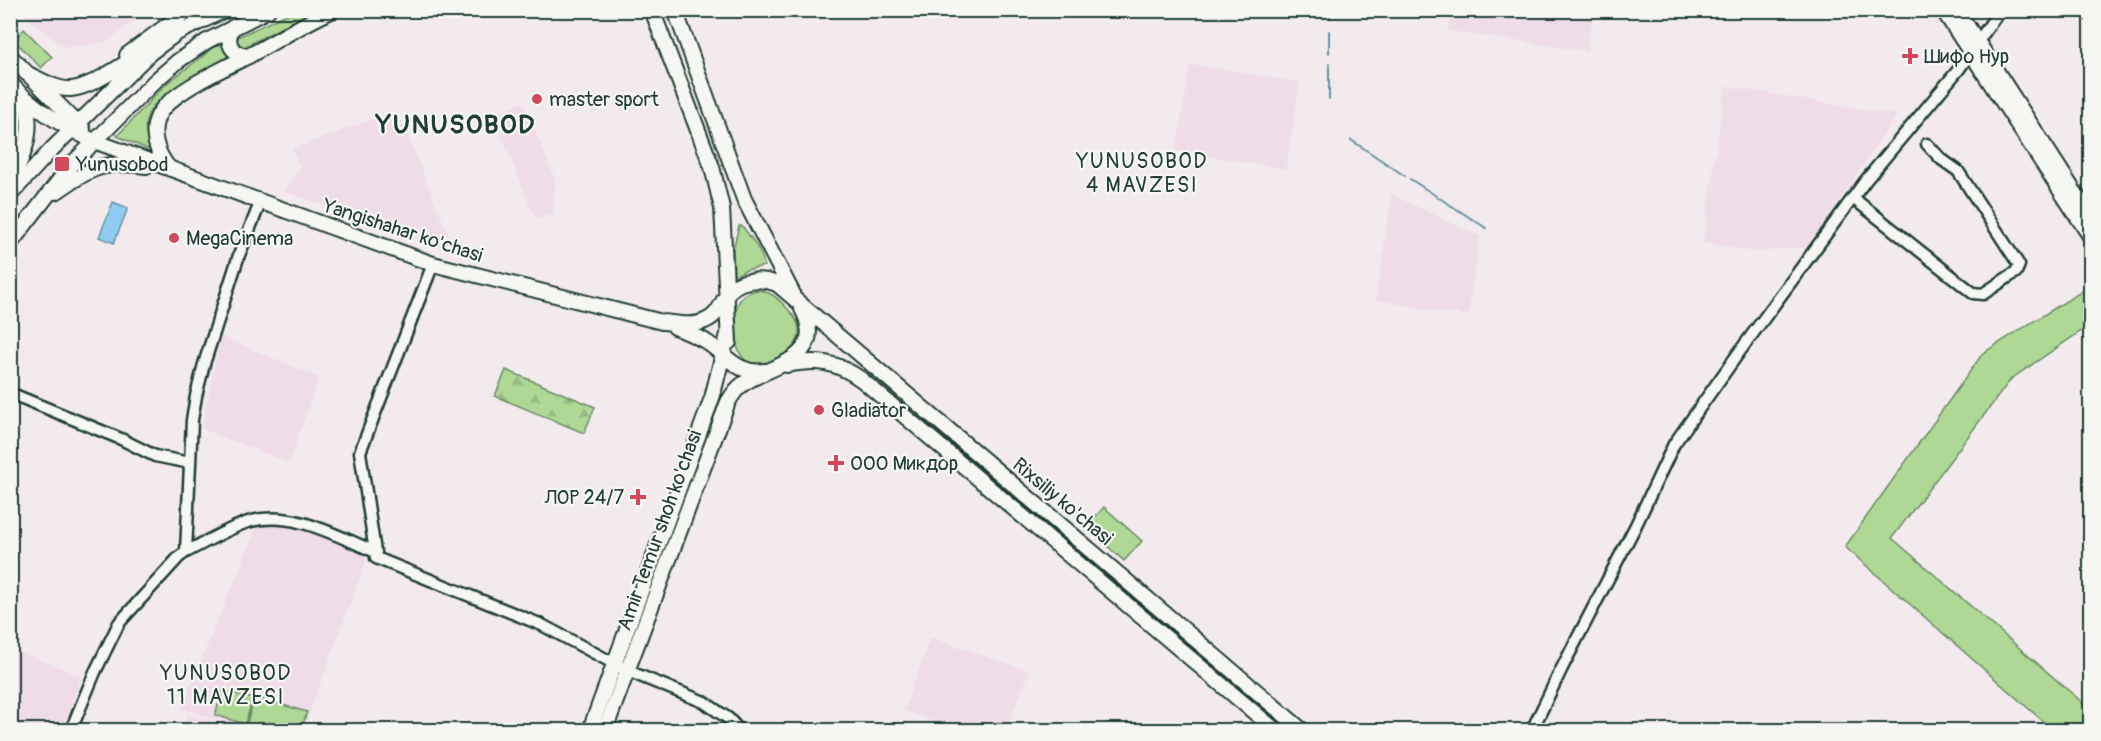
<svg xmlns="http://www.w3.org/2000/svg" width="2101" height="741" viewBox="0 0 2101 741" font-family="Pangolin,sans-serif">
  <defs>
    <pattern id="forest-firs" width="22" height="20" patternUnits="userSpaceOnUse" patternTransform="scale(1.5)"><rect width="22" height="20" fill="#afd895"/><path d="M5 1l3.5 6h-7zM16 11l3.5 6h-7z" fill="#96ba81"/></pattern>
  </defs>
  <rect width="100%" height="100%" fill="#f3eaee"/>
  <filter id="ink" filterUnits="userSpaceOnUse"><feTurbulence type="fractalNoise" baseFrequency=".0167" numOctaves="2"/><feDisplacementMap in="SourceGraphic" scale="12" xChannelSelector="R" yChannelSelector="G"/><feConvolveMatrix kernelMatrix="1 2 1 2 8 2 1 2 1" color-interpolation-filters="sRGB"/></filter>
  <g filter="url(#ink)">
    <path fill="#f0dce9" d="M19,11H148L105,43L63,47Z
      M1451,11V10L1593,11L1587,51L1448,31Z
      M1190,64L1300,82L1286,169L1176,151Z
      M1725,86L1897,115L1808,247L1754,252L1703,243Z
      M523,102L556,181L553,214L535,218L492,113Z
      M383,115L403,124L456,253L285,192L300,166L292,149Z
      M1392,193L1399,198L1480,236L1468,316L1376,300Z
      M220,336L319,377L289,463L202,429Z
      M259,522L298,526L369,553L303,730H181L187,715L239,727L181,708Z
      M930,637L1030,671L1006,730H958L904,711Z
      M10,648L82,676L62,730H11Z"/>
    <path fill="#afd895" stroke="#678a64" stroke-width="1.5" d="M293,11H313L244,47L239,46L237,43L238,37Z
      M24,29L52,57L41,68L14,40Z
      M223,41L230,55C215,64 201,74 186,82C156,99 132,117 154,152L117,136L166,84Z
      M739,226H742C752,239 761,250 765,266L746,270L734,276L733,249Z
      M2090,286V325L2011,379L1892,538L2090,709V730H2053L1845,547L1983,353Z
      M757,290C770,291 776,297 785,306C800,321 807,336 787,353C762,373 738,369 735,334C734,315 734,294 757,290Z
      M1104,507L1142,541L1124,561L1086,527Z
      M223,690L253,699L245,724L215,715Z
      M255,697L307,712L301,730H266L246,725Z"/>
    <path fill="url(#forest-firs)" stroke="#678a64" stroke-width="1.5" d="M506,370L595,407L584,433L495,396Z"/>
    <path fill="#91cbf1" stroke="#6392a5" stroke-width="1.5" d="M113,202L128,208L114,243L99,237Z"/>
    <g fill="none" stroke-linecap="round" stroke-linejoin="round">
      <path stroke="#6392a5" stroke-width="2" d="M1330,18V10
        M1329,53V31
        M1329,99V64
        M1351,140L1405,176
        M1410,179L1486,228"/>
      <g stroke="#1f3d34" stroke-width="15">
        <path id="minor" d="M2088,10L2090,15
          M1853,198L1973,293L1983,294L2016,272L2019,265L1958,171L1941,159L1927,144
          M433,264L360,452L376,558L542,625L628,671L704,702L729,719L739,730
          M10,393L121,439L155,456L190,463
          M186,552L192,420L196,396L204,364L239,255L261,201
          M71,730L95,672L119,623L179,557L186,552C206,542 227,529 248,522C292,509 336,536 376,552
          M1532,730L1563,666L1636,525L1674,444L1740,351L1866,180L1959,69L2000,10"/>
      </g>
      <g stroke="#1f3d34" stroke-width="18">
        <path id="major" d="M652,10L712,167L722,208L729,342
          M675,10L744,199L792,292
          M1943,10L2090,236
          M1957,10L2090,216
          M233,27C224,42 232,55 249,56
          M127,55L188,10
          M10,56L83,129
          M26,73C39,79 56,90 71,89C90,88 122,65 139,55
          M10,83C34,109 62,126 94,141L433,264L662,322C676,323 692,327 705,321C717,316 720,307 726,296C736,279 760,277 777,284L1302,730
          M170,169C157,155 149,132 159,114C172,91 228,67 252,54C279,39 305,23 333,10
          M10,184C24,155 37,127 22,96
          M56,192C90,168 105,160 147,166
          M10,195L52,149L150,53L177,33L225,10
          M10,244L71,165L156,80L178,61L207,41L268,10
          M675,327C686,332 698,336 708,343C728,357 739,375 765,371
          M787,365C817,359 836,361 862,380L1275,730
          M590,730L712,398L728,334
          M605,730L728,402C732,395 736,389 743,384C770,365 829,359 802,309"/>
      </g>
      <use href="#minor" stroke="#f6f6f2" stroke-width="10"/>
      <use href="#major" stroke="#f6f6f2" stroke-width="14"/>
    </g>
  </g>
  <g fill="#d1495b" stroke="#f6f6f2" stroke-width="2">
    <path d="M1907 47h6v6h6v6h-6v6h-6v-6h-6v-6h6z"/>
    <circle cx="537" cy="99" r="6"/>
    <rect x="54" y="156" width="16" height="16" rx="3"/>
    <circle cx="174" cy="238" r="6"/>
    <circle cx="819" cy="410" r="6"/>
    <path d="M833 454h6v6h6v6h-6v6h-6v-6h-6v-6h6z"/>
    <path d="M635 488h6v6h6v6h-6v6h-6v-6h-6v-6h6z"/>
  </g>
  <g text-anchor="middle" stroke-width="4.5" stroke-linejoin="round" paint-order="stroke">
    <g font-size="20" fill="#1f3d34" stroke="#f6f6f2" text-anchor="start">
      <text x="1924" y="63">Шифо Нур</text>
      <text x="549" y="106">master sport</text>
      <text x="76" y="171">Yunusobod</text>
      <text x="186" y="245">MegaCinema</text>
      <text x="831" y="417">Gladiator</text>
      <text x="850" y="470">ООО Микдор</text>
      <text x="624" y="504" text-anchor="end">ЛОР 24/7</text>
    </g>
    <g font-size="20" fill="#1f3d34" stroke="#f6f6f2">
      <text transform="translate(403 230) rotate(18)" y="7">Yangishahar ko'chasi</text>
      <text transform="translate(1063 501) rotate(40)" y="7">Rixsiliy ko'chasi</text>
      <text transform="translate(659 530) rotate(-70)" y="7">Amir Temur shoh ko'chasi</text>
    </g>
    <g font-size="21" letter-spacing="1.5" fill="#1f3d34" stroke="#f6f6f2">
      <text x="1142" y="168">YUNUSOBOD<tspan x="1142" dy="24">4 MAVZESI</tspan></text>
      <text x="226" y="680">YUNUSOBOD<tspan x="226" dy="24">11 MAVZESI</tspan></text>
    </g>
    <g font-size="26" font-weight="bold" letter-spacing="1.5" fill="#1f3d34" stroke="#f6f6f2">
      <text x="456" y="133">YUNUSOBOD</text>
    </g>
  </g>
  <rect width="2101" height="741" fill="none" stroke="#f6f6f2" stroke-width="36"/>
  <rect x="18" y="18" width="2065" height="705" fill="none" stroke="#1f3d34" stroke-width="2" filter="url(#ink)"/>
</svg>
